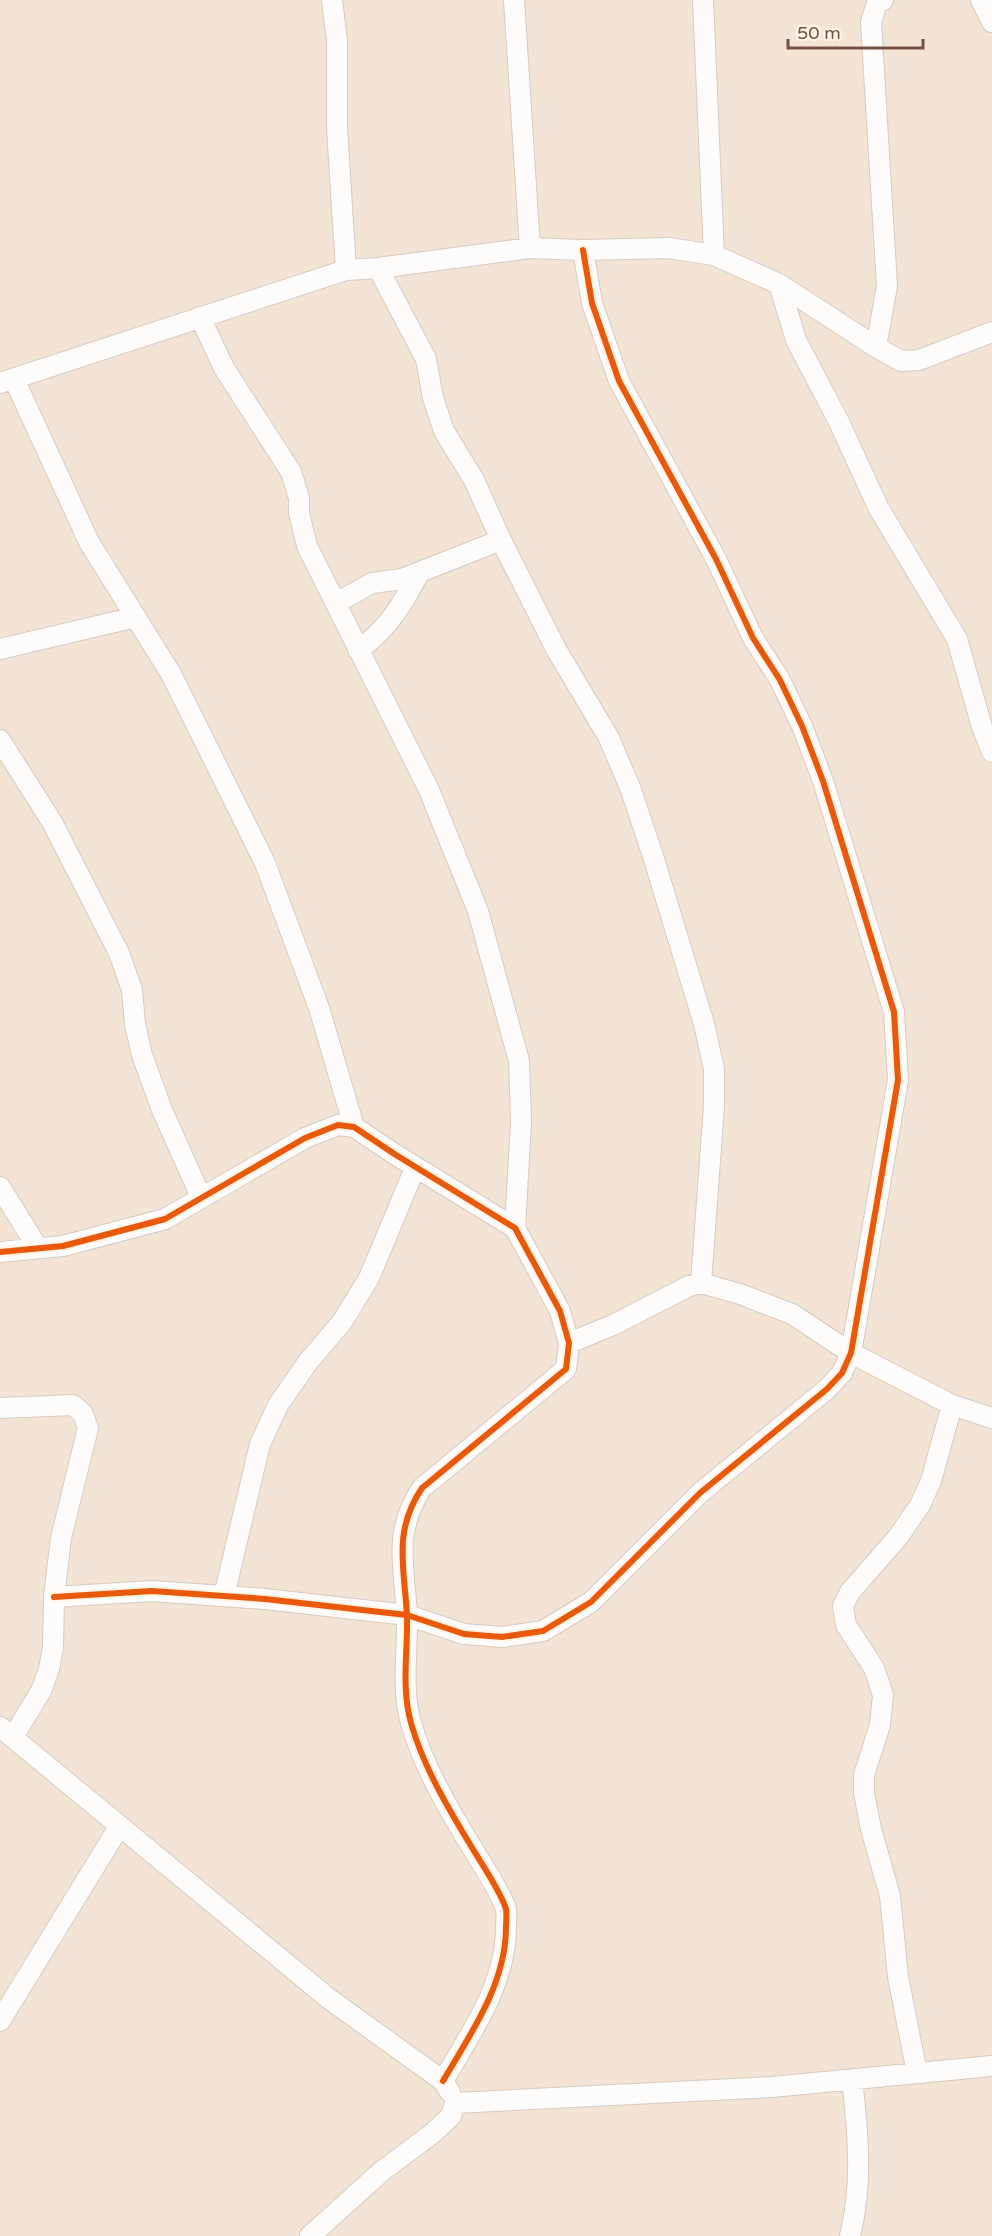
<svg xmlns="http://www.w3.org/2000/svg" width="992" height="2236" viewBox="0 0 992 2236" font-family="'Varela Round',sans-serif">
  <rect width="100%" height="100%" fill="#f6eee5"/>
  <path fill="#f4e4d5" d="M0,0H992V2236H0Z"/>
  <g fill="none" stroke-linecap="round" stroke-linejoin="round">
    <g stroke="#d7cbc3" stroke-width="22">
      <path id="minor" d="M332,0L337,41V128L346,270
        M514,0L530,248
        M703,0L714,255
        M981,0L992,22
        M378,268L426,359L433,398L444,431L474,480L501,540L556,649L609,738L631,790L653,856L704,1024L714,1069V1106L701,1283
        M779,284L796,340L839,422L878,507L957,639L982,727L992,752
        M200,317L224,368L291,472L299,498V513L307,546L429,790L478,911L519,1061L521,1122L515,1228
        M876,347L887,286L871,22L877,3L883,0
        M14,379L89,542L171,674L265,863L319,1008L354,1127
        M0,383L346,270L378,268L530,248L583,250L669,248L714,255L779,284L876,347L901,361L919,360L992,332
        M336,603L372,583L402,579L501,540
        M0,649L136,617
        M358,650C388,629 402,605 419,573
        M0,740L52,822L119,953L132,990L135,1024L142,1055L162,1110L201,1197
        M0,1187L38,1248
        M0,1252L63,1246L165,1219L305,1138L338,1125L354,1127L396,1155L515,1228L560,1311L569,1343L566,1369L422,1488C393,1531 404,1566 407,1615C408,1650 401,1688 411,1723C423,1766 448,1808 471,1846C481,1863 500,1890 506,1909C507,1915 506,1922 506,1927C506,1984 471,2033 443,2081
        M569,1343L613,1325L689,1286L701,1283L740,1294L792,1314L851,1353L952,1405L992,1418
        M0,1408L73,1405L83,1414L88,1428L61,1538L54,1597L53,1647L49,1669L41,1691L13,1737
        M224,1596L260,1444L278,1405L308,1362L342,1322L369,1278L415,1168
        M54,1597L152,1591L265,1599L407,1615L464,1634L502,1637L543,1631L591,1602L700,1493L827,1389L842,1373L851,1353L898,1080L894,1012L823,781L802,726L780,680L753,638L716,559L619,381L592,303L583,250
        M0,1727L328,1998L443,2081L450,2092
        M0,2021L119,1827
        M917,2073L898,1977L890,1896L871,1829L864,1793V1775L880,1725L883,1695L874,1668L846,1625L843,1606L850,1592L898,1537L920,1505L931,1481L952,1405
        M310,2236L382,2171L433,2133L451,2116L455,2103L772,2087L992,2066
        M850,2236C863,2184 858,2132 852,2079"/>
    </g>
    <use href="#minor" stroke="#fefcfb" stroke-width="20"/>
    <g stroke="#fff3e5" stroke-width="10">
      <path id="cycleway" d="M0,1252L63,1246L165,1219L305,1138L338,1125L354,1127L396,1155L515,1228L560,1311L569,1343L566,1369L422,1488C393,1531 404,1566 407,1615C408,1650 401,1688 411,1723C423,1766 448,1808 471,1846C481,1863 500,1890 506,1909C507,1915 506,1922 506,1927C506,1984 471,2033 443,2081
        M54,1597L152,1591L265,1599L407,1615L464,1634L502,1637L543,1631L591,1602L700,1493L827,1389L842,1373L851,1353L898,1080L894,1012L823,781L802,726L780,680L753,638L716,559L619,381L592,303L583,250"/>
    </g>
    <use href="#cycleway" stroke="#e8590c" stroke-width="6"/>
  </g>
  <path d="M788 39v9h135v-9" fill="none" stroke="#755244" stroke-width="3"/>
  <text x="797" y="39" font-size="18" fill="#755244" stroke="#fff3e5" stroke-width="4.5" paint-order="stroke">50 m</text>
</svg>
